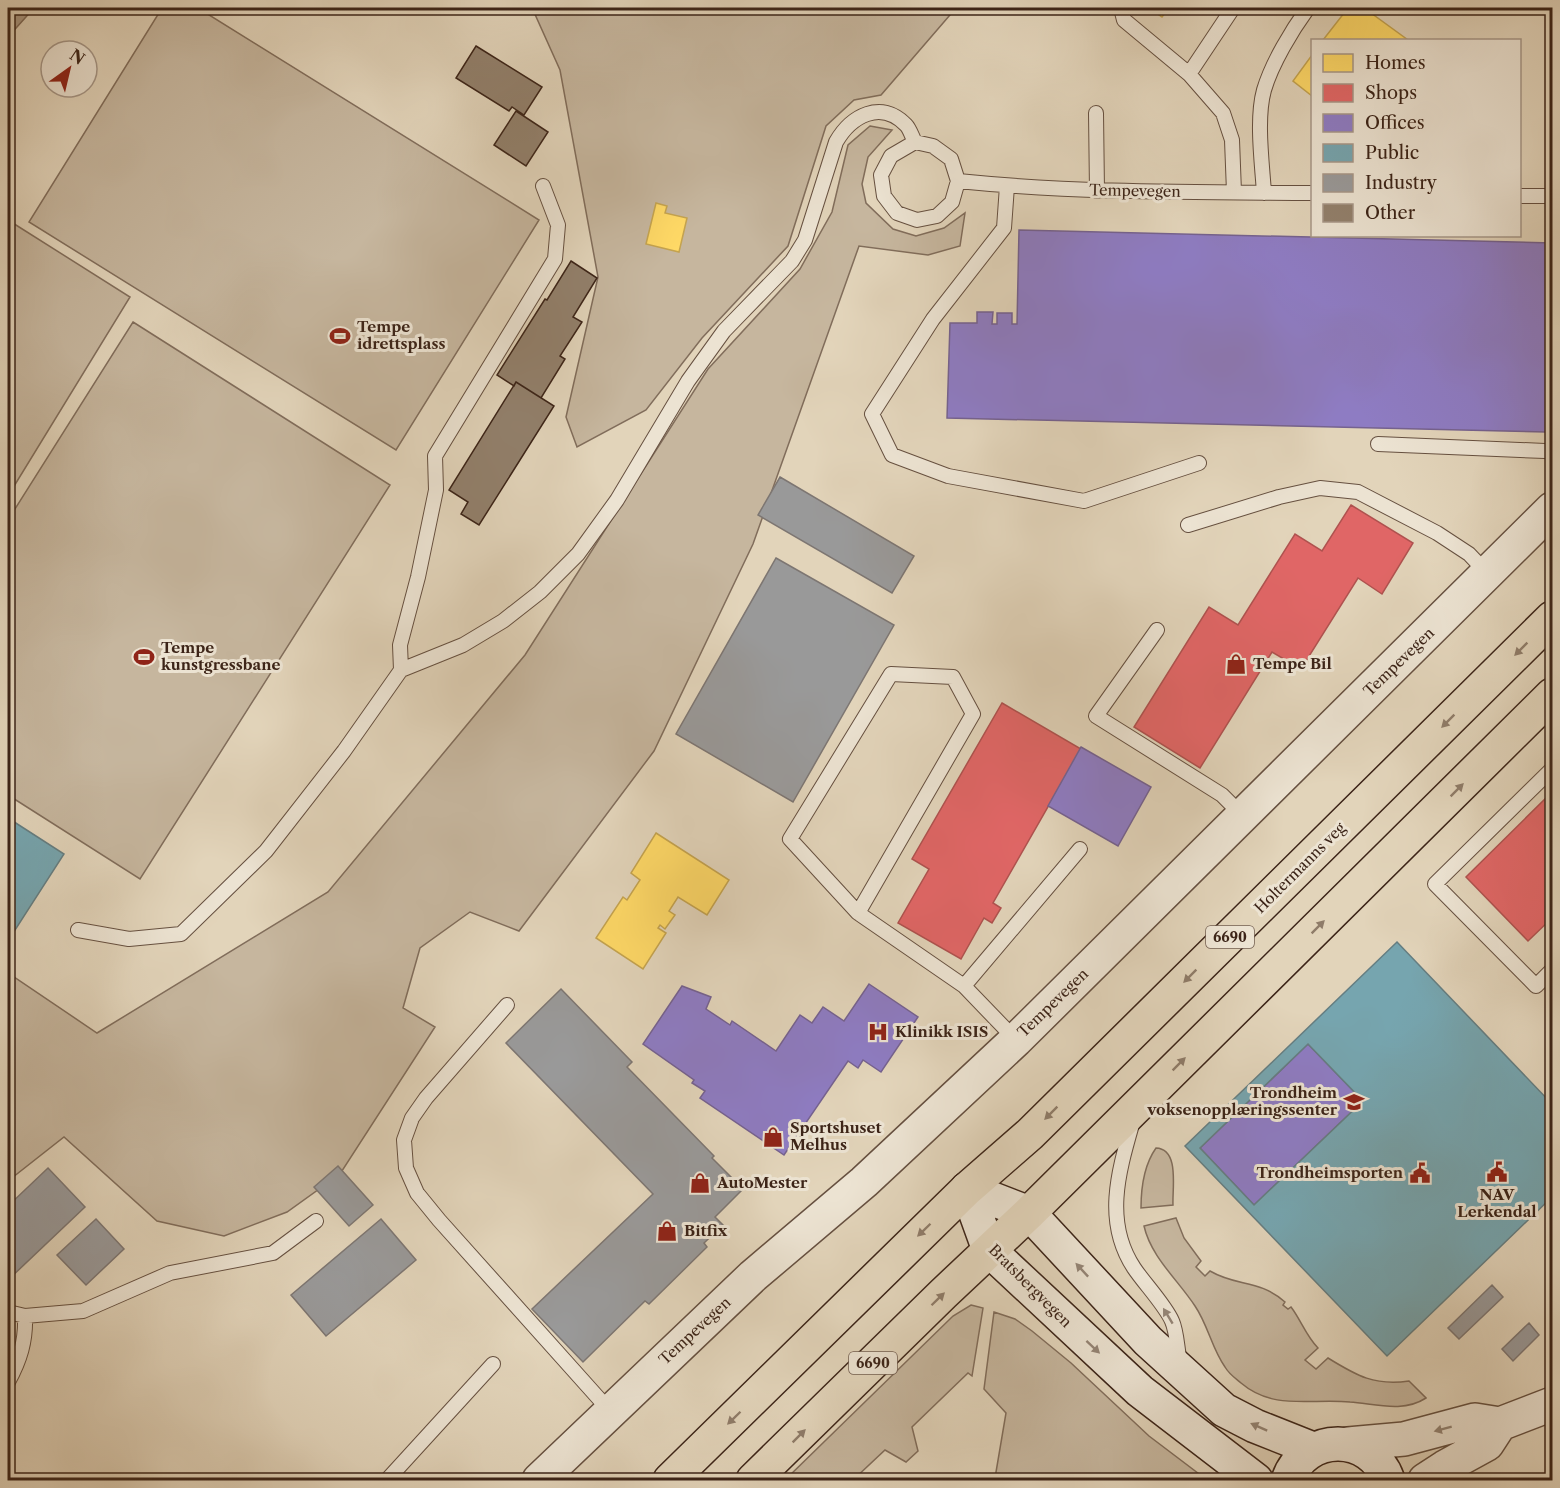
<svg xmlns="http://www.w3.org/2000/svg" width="1560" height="1488" viewBox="0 0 1560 1488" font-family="'Libre Caslon Text',serif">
  <rect width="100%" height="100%" fill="#e2d4ba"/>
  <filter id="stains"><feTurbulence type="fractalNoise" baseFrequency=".00333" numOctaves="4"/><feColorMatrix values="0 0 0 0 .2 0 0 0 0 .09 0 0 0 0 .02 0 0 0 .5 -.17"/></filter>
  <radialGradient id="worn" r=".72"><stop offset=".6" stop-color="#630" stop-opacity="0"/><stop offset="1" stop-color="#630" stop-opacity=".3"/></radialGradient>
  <path fill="#c6b69e" stroke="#816d5b" stroke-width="1.5" d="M162,8H198L539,220L396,450L29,222Z
    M526,8H956L881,95L854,100L826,126L788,246L702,338L646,410L577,447L566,417L598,277L560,70L533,10Z
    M870,126L892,130L868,157L862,184L866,203L893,229L916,236L944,228L965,213L960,246L928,255L859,246L753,544L654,751L519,931L470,912L420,948L403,1008L435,1027L340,1174L287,1212L224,1236L157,1221L64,1137L8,1181V973L97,1033L328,892L525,655L708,369L800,269L832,212L848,145Z
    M8,220L130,297L8,496Z
    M133,322L390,485L140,879L8,795V520Z
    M1156,1148C1180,1149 1172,1189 1173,1205L1141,1208C1141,1188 1144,1165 1156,1148Z
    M1176,1218L1184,1238L1201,1261L1196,1267L1205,1276L1210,1271C1237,1287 1259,1279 1285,1302L1283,1305L1288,1309L1291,1307C1301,1320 1306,1336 1318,1348L1305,1360L1316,1369L1328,1358C1357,1376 1375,1386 1409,1381L1426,1398C1403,1413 1376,1404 1350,1402C1311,1398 1274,1411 1241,1383C1235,1378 1229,1374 1225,1367C1212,1349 1208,1325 1195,1306C1178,1280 1151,1257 1144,1226Z
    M971,1305L983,1308L972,1376L968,1373L912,1427L918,1451L906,1462L885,1450L853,1480H785L953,1316Z
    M994,1312L1015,1319L1032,1331L1071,1363L1149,1436L1207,1480H998L995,1478L1006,1413L984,1389Z"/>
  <path fill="#aa9883" stroke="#7e6a58" stroke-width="1.5" d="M8,8H34L8,37Z"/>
  <path fill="#ffd966" stroke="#c4a34f" stroke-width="1.5" d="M1149,8H1169L1162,17Z
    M1348,8H1364L1408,40H1323Z
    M1312,55V96L1293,81Z
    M656,203L667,206L665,213L687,218L679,252L646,244Z
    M656,833L729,880L707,915L678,897L669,911L675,915L665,929L660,925L658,928L666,933L643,969L596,938L623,897L627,900L640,880L631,873Z"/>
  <path fill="#e06666" stroke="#af524f" stroke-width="1.5" d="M1351,505L1413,543L1382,594L1358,578L1301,669L1272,652L1200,768L1134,727L1209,607L1238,625L1295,534L1322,551Z
    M1002,703L1081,749L993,903L1001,908L992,923L984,918L961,959L898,923L929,869L912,859Z
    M1552,792V918L1528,941L1466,877Z"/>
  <path fill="#8e7cc3" stroke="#756290" stroke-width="1.5" d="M1019,230L1552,243V420L1546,432L947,418L950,323H977V312H993L992,324H997V313H1012V324H1017Z
    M1081,747L1151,787L1118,846L1048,806Z
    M869,984L918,1017L881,1072L863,1060L858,1068L848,1061L784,1155L700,1098L705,1091L692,1083L694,1080L643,1044L682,986L711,997L706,1009L730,1025L732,1021L776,1051L800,1015L812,1023L823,1007L844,1021Z
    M1308,1044L1363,1101L1254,1205L1200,1148Z"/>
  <path fill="#76a5af" stroke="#657e82" stroke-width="1.5" fill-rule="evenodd" d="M8,818L64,854L8,941Z
    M1397,942L1552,1104V1197L1387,1356L1185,1146ZM1308,1044L1363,1101L1254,1205L1200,1148Z"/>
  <path fill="#999" stroke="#7d7672" stroke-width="1.5" d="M780,477L914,556L892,593L758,515Z
    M776,558L894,625L793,802L676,734Z
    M561,989L632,1062L627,1067L714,1156L712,1158L743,1189L715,1217L723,1225L704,1243L707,1247L649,1304L645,1301L583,1362L532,1309L653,1194L506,1043Z
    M338,1166L373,1205L349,1226L314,1187Z
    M48,1168L85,1207L8,1280V1206Z
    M96,1219L124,1249L86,1285L57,1255Z
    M381,1219L416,1260L326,1336L291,1295Z
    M1492,1285L1503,1297L1459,1339L1448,1328Z
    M1529,1323L1539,1335L1513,1361L1502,1349Z"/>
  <path fill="#92806c" stroke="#3c2418" stroke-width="1.5" d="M476,46L542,87L524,115L512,107L509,111L456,78Z
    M516,111L548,132L526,166L494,145Z
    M571,261L597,278L573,317L582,322L560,356L565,359L541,398L516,382L514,386L497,375L545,299L547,300Z
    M516,382L554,406L479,525L461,514L468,502L449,490Z"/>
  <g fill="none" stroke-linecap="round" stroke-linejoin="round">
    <g stroke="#665040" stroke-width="16">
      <path id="service" d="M1121,8L1124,20L1189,74L1223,113L1232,140L1234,192
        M1189,74L1233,8
        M1096,113L1097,191
        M915,142L933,146L951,159L958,181L952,202L937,216L917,220L897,213L884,196L881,175L891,156Z
        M958,181C1076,193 1194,192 1312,193
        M1007,186L1004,228L933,319L872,414L892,455L948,476L1084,501L1199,463
        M1264,193C1262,162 1256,119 1264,90C1272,63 1292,30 1308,8
        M1520,196H1552
        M1378,444L1545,451
        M1188,525L1279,497L1320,488L1358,492L1437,533L1469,554L1488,574
        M1157,630L1096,716L1222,795L1242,815
        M401,670L400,645L418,577L436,490L435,456L555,259L558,225L543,186
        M1552,769L1435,884L1536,986L1552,970
        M858,913L790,839L891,674L953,677L973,714L858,913L964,986L1016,1040
        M78,930L129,939L181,934L266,851L344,751L401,670L463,645L503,621L540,592L578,554L617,500L688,381L724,331L792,261L805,240L836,142C851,116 881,99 906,125C910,129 912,137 915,142
        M964,986L1080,849
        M507,1005L426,1098L412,1118L404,1140L406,1168L417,1193L439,1220L610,1411
        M1133,1121C1119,1170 1103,1221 1134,1268C1144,1283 1165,1305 1172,1321C1177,1332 1177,1349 1180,1362
        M8,1312L25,1316L83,1311L170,1273L273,1253L316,1221
        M8,1382C20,1360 26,1341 25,1316
        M387,1480L493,1364"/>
    </g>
    <g stroke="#665040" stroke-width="36">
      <path id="tertiary" d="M1348,1444L1404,1439L1475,1420L1500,1424L1552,1404
        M539,1480L753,1276L864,1182L1016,1040L1552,509
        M1425,1480L1445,1467L1487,1444L1500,1424"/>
    </g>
    <g stroke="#3c2418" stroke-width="36">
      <path id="secondary" d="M967,1189L1029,1213L1148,1341L1224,1410L1255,1426L1313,1449
        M967,1189L989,1250L1140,1391L1256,1480
        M1288,1480C1305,1432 1371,1432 1388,1480"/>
    </g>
    <g stroke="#3c2418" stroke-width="36">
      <path id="primary" d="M670,1480L967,1189L1030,1134L1552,618
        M753,1480L943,1294L1029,1213L1552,695"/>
    </g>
    <use href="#service" stroke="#ece3d2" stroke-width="14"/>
    <use href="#tertiary" stroke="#ece3d2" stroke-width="33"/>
    <use href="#secondary" stroke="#ece3d2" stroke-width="33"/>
    <use href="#primary" stroke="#e2d4ba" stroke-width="33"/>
  </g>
  <defs><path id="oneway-solid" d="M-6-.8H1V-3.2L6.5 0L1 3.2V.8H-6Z" transform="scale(1.5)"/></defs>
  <g fill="#8f7c69">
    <use href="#oneway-solid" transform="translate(1521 649) rotate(135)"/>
    <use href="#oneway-solid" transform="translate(1448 721) rotate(135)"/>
    <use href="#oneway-solid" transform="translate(1457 790) rotate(-45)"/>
    <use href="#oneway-solid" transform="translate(1318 927) rotate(-45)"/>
    <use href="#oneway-solid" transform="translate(1190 976) rotate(135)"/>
    <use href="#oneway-solid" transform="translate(1179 1064) rotate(-45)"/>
    <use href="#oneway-solid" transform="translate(1051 1113) rotate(135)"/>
    <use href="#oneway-solid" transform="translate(924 1230) rotate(136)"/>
    <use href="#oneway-solid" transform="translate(938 1299) rotate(-44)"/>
    <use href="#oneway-solid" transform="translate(734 1418) rotate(136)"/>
    <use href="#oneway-solid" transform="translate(799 1436) rotate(-45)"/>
  </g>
  <g fill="#948475">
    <use href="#oneway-solid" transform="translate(1082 1270) rotate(-133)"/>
    <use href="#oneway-solid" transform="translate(1168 1316) rotate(-121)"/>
    <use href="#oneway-solid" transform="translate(1093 1347) rotate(43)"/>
    <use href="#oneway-solid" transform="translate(1259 1427) rotate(-156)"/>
    <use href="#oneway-solid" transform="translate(1443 1429) rotate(165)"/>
  </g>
  <defs>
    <g id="stadium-bare" transform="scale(1.62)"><path d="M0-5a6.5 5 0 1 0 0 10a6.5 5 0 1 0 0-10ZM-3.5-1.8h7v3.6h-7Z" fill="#8f2418" stroke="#ece3d2" stroke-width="2.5" paint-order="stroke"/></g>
    <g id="shop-bare" transform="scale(1.62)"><path d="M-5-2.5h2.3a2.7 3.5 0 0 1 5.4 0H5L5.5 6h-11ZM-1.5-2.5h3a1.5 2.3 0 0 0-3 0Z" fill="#8f2418" stroke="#ece3d2" stroke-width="2.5" paint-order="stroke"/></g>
    <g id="hospital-bare" transform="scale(1.62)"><path d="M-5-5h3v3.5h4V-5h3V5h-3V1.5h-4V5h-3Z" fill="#8f2418" stroke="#ece3d2" stroke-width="2.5" paint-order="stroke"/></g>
    <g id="school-bare" transform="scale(1.62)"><path d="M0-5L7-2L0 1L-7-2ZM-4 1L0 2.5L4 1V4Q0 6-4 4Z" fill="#8f2418" stroke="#ece3d2" stroke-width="2.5" paint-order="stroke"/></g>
    <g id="civic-bare" transform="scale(1.62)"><path d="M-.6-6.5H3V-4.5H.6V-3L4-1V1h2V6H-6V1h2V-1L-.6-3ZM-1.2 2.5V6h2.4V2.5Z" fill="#8f2418" stroke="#ece3d2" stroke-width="2.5" paint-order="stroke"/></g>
  </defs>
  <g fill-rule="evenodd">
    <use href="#stadium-bare" x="340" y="336"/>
    <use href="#stadium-bare" x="144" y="657"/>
    <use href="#shop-bare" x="1236" y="664"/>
    <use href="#hospital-bare" x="878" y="1032"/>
    <use href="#school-bare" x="1354" y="1102"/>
    <use href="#shop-bare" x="773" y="1137"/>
    <use href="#civic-bare" x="1497" y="1172"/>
    <use href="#civic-bare" x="1420" y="1173"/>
    <use href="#shop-bare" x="700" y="1183"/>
    <use href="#shop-bare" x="667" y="1231"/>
  </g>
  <g text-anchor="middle" stroke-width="6" stroke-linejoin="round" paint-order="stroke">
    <g fill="#ece3d2" stroke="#715d50" stroke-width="1.5">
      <rect x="1206" y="926" width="48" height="22" rx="4.5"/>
      <rect x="849" y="1352" width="48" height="22" rx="4.5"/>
    </g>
    <g font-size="14" font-weight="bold" fill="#3c2418">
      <text x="1230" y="942">6690</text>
      <text x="873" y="1368">6690</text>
    </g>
    <g font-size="15" fill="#3c2418" stroke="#ece3d2">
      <text transform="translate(1135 191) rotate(1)" y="5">Tempevegen</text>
      <text transform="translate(1399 662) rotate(-44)" y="5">Tempevegen</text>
      <text transform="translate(1300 868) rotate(-45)" y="5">Holtermanns veg</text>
      <text transform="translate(1053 1003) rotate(-44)" y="5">Tempevegen</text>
      <text transform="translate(1030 1286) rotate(45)" y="5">Bratsbergvegen</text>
      <text transform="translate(695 1331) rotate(-43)" y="5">Tempevegen</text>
    </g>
    <g font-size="15" font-weight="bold" fill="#3c2418" stroke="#ece3d2" text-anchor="start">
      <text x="357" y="332">Tempe<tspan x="357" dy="17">idrettsplass</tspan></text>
      <text x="161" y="653">Tempe<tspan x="161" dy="17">kunstgressbane</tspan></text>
      <text x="1253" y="669">Tempe Bil</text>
      <text x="895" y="1037">Klinikk ISIS</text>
      <text x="1337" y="1098" text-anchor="end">Trondheim<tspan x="1337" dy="17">voksenopplæringssenter</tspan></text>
      <text x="790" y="1133">Sportshuset<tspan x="790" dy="17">Melhus</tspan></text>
      <text x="1403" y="1178" text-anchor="end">Trondheimsporten</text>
      <text x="717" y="1188">AutoMester</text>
      <text x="1497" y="1200" text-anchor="middle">NAV<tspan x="1497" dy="17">Lerkendal</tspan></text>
      <text x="684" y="1236">Bitfix</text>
    </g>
  </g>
  <rect width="1560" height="1488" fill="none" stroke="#e2d4ba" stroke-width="30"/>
  <rect x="9" y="9" width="1542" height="1470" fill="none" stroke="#3c2418" stroke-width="3"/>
  <rect x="15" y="15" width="1530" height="1458" fill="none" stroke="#3c2418" stroke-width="1.5"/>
  <rect x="1311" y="39" width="210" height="198" fill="#ece3d2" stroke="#a69788" stroke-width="1.5"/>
  <rect x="1323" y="54" width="30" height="18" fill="#ffd966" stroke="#a69788" stroke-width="1.5"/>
  <text x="1365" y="69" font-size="18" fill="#3c2418">Homes</text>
  <rect x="1323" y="84" width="30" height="18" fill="#e06666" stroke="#a69788" stroke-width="1.5"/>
  <text x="1365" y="99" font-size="18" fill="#3c2418">Shops</text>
  <rect x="1323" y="114" width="30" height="18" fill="#8e7cc3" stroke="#a69788" stroke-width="1.5"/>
  <text x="1365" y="129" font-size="18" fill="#3c2418">Offices</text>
  <rect x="1323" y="144" width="30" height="18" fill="#76a5af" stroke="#a69788" stroke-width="1.5"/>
  <text x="1365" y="159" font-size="18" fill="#3c2418">Public</text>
  <rect x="1323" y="174" width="30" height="18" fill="#999999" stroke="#a69788" stroke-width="1.5"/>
  <text x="1365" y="189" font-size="18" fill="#3c2418">Industry</text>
  <rect x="1323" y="204" width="30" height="18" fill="#92806c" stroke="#a69788" stroke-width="1.5"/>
  <text x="1365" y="219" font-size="18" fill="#3c2418">Other</text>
  <g transform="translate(69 69) rotate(34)"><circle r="28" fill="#ece3d2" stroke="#a69788" stroke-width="1.5"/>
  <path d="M0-4.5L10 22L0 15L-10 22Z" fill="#8f2418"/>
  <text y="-9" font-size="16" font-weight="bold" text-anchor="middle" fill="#3c2418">N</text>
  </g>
  <rect width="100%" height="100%" filter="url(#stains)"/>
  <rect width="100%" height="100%" fill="url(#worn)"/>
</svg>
